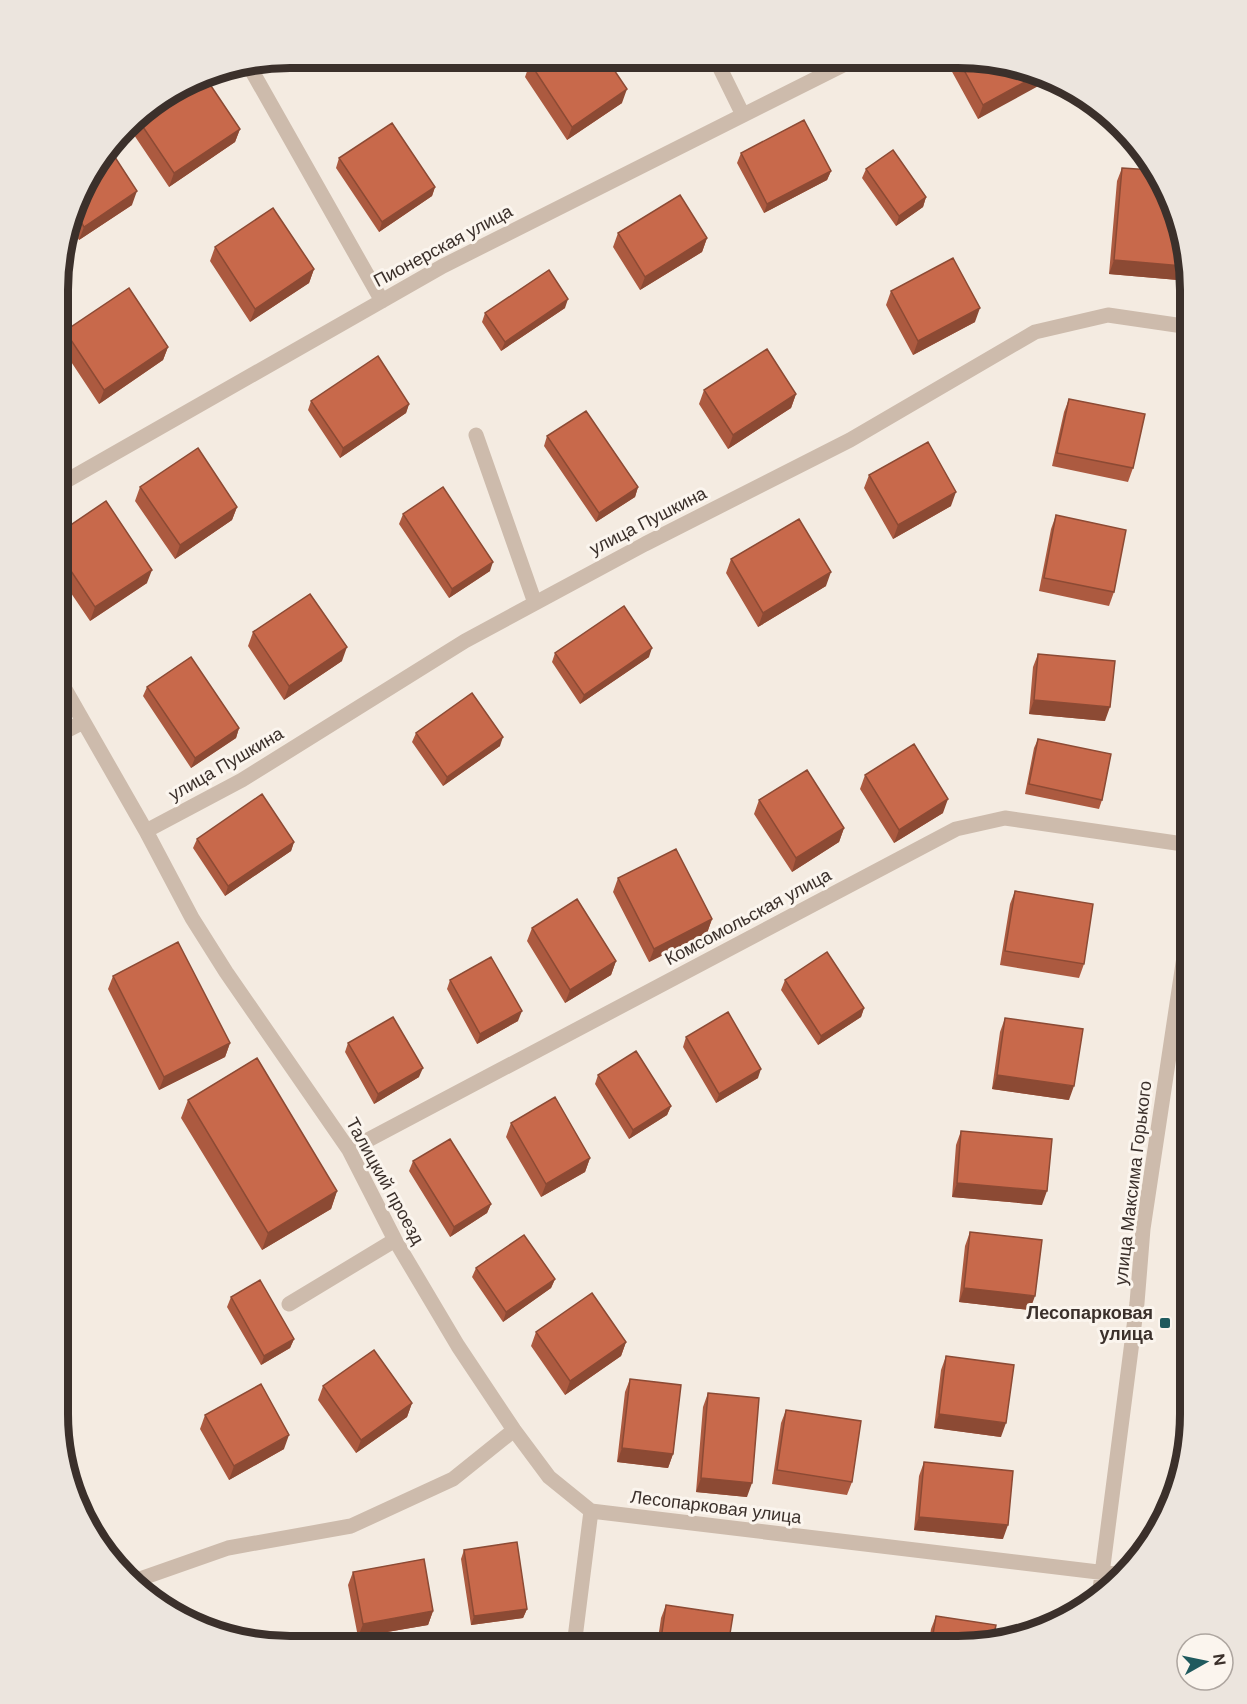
<svg xmlns="http://www.w3.org/2000/svg" width="1247" height="1704" viewBox="0 0 1247 1704" font-family="'DM Sans',sans-serif">
  <rect width="100%" height="100%" fill="#f4ebe1"/>
  <g fill="none" stroke-linecap="round" stroke-linejoin="round">
    <path stroke="#cdbbac" stroke-width="15" d="M715,58L743,115
      M248,64L382,301
      M476,435L535,603
      M59,485L443,266L855,59
      M58,677L146,831L192,918L226,972L349,1150L395,1240L458,1346L514,1430L549,1477L591,1511
      M58,735L83,722
      M146,831L242,780L465,641L645,544L850,440L1035,332L1108,315L1190,327
      M349,1150L956,829L1005,818L1190,845
      M289,1304L395,1240
      M591,1511L1123,1575
      M134,1581L228,1548L351,1526L453,1479L514,1430
      M1099,1597L1137,1303L1143,1229L1190,917
      M574,1646L591,1511"/>
  </g>
  <path fill="#ac5a40" d="M347,57H365L352,66Z
    M945,59H988L1047,75L978,119Z
    M530,63L622,103L567,140L525,77Z
    M139,121L240,129L235,142L169,187L134,135Z
    M741,153L831,171L827,180L764,213L737,163Z
    M339,158L435,187L432,196L379,232L336,168Z
    M1122,168L1183,266L1178,280L1109,274L1117,181Z
    M866,169L926,197L923,207L896,226L862,178Z
    M88,174L132,205L79,240L70,226Z
    M618,233L707,238L702,252L640,290L613,247Z
    M215,247L314,269L309,283L250,322L210,261Z
    M891,291L975,322L913,355L886,305Z
    M565,308L501,351L482,322L485,313Z
    M65,331L168,347L163,360L99,404L60,345Z
    M704,390L796,394L791,408L728,449L699,404Z
    M1069,399L1133,468L1128,482L1052,466L1064,412Z
    M311,401L409,404L406,413L340,458L308,410Z
    M547,436L638,487L635,497L596,522L544,446Z
    M869,475L951,506L893,539L864,488Z
    M140,487L237,507L232,520L175,559L135,501Z
    M403,514L490,571L449,598L399,524Z
    M1056,515L1114,592L1109,606L1039,591L1051,529Z
    M59,533L147,583L90,621L58,574Z
    M731,559L826,586L758,627L726,573Z
    M253,632L342,661L284,700L248,646Z
    M555,653L649,657L580,704L552,662Z
    M1038,654L1105,721L1029,714L1033,667Z
    M147,687L239,728L236,738L191,768L143,696Z
    M416,733L500,746L443,786L412,742Z
    M1038,739L1102,800L1099,809L1025,794L1034,748Z
    M865,775L943,813L894,843L860,789Z
    M759,800L844,828L839,842L792,872L754,814Z
    M197,839L294,842L291,851L225,896L193,848Z
    M618,878L712,919L707,933L649,962L613,892Z
    M1015,891L1084,964L1079,978L1000,965L1010,904Z
    M532,928L616,961L611,975L565,1003L527,941Z
    M113,976L230,1043L225,1057L159,1090L108,989Z
    M450,980L518,1021L477,1044L447,989Z
    M785,980L864,1008L861,1017L818,1045L781,990Z
    M1005,1018L1069,1100L992,1089L1000,1032Z
    M686,1037L758,1078L716,1103L683,1047Z
    M348,1043L419,1077L374,1104L345,1052Z
    M598,1075L671,1106L667,1115L629,1139L595,1084Z
    M188,1100L337,1191L331,1209L262,1250L181,1118Z
    M511,1123L590,1158L585,1172L541,1197L506,1137Z
    M961,1131L1042,1205L952,1197L956,1145Z
    M413,1161L491,1204L487,1213L450,1237L409,1171Z
    M970,1232L1030,1310L959,1302L965,1246Z
    M476,1268L555,1279L551,1288L503,1322L472,1277Z
    M231,1297L294,1339L290,1348L261,1365L227,1307Z
    M536,1332L626,1342L621,1356L565,1395L531,1346Z
    M946,1356L1001,1437L934,1428L941,1370Z
    M630,1379L673,1454L668,1468L617,1462L625,1392Z
    M323,1386L412,1403L407,1417L356,1453L318,1400Z
    M708,1393L747,1497L696,1492L703,1407Z
    M786,1410L852,1482L847,1495L772,1484L781,1423Z
    M205,1415L284,1449L229,1480L200,1429Z
    M924,1462L1003,1539L914,1530L919,1476Z
    M464,1550L527,1609L523,1618L471,1625L461,1559Z
    M353,1572L433,1611L428,1625L358,1637L348,1585Z
    M666,1605L728,1646H657L661,1618Z
    M936,1616L957,1647H928L931,1629Z"/>
  <path fill="#8c4a34" d="M355,57H365L352,66Z
    M1041,73L1047,75L1053,78L978,119L983,105Z
    M627,89L622,103L567,140L572,127Z
    M240,129L235,142L169,187L174,173Z
    M831,171L827,180L764,213L767,204Z
    M435,187L432,196L379,232L382,222Z
    M137,191L132,205L79,240L84,227Z
    M926,197L923,207L896,226L899,216Z
    M707,238L702,252L640,290L645,277Z
    M1114,260L1183,266L1178,280L1109,274Z
    M314,269L309,283L250,322L255,309Z
    M568,299L565,308L501,351L505,342Z
    M980,308L975,322L913,355L918,341Z
    M168,347L163,360L99,404L104,390Z
    M796,394L791,408L728,449L733,435Z
    M409,404L406,413L340,458L343,448Z
    M63,409L59,420V412Z
    M638,487L635,497L596,522L599,513Z
    M956,492L951,506L893,539L898,525Z
    M237,507L232,520L175,559L180,545Z
    M493,562L490,571L449,598L452,589Z
    M152,570L147,583L90,621L95,607Z
    M831,572L826,586L758,627L763,613Z
    M347,647L342,661L284,700L289,686Z
    M652,648L649,657L580,704L584,695Z
    M1034,700L1110,707L1105,721L1029,714Z
    M239,728L236,738L191,768L195,758Z
    M503,737L500,746L443,786L447,777Z
    M948,799L943,813L894,843L899,830Z
    M844,828L839,842L792,872L796,858Z
    M294,842L291,851L225,896L228,886Z
    M712,919L707,933L649,962L654,949Z
    M616,961L611,975L565,1003L570,990Z
    M864,1008L861,1017L818,1045L821,1036Z
    M522,1011L518,1021L477,1044L480,1034Z
    M230,1043L225,1057L159,1090L164,1077Z
    M423,1068L419,1077L374,1104L378,1094Z
    M761,1069L758,1078L716,1103L719,1094Z
    M997,1075L1074,1086L1069,1100L992,1089Z
    M671,1106L667,1115L629,1139L633,1130Z
    M590,1158L585,1172L541,1197L546,1184Z
    M957,1183L1047,1191L1042,1205L952,1197Z
    M337,1191L331,1209L262,1250L268,1233Z
    M491,1204L487,1213L450,1237L454,1227Z
    M555,1279L551,1288L503,1322L506,1312Z
    M964,1288L1035,1296L1030,1310L959,1302Z
    M294,1339L290,1348L261,1365L264,1356Z
    M626,1342L621,1356L565,1395L570,1381Z
    M412,1403L407,1417L356,1453L361,1440Z
    M939,1414L1006,1423L1001,1437L934,1428Z
    M289,1435L284,1449L229,1480L234,1466Z
    M622,1448L673,1454L668,1468L617,1462Z
    M701,1478L752,1483L747,1497L696,1492Z
    M919,1517L1008,1525L1003,1539L914,1530Z
    M527,1609L523,1618L471,1625L474,1616Z
    M433,1611L428,1625L358,1637L363,1624Z"/>
  <path fill="#c8694b" stroke="#8c4a34" stroke-width="1.5" d="M538,58H606L627,89L572,127L530,63Z
    M958,59H988L1041,73L983,105Z
    M205,77L240,129L174,173L139,121Z
    M804,120L831,171L767,204L741,153Z
    M392,123L435,187L382,222L339,158Z
    M109,148L137,191L84,227L75,212L88,174Z
    M893,150L926,197L899,216L866,169Z
    M1122,168L1152,170L1166,187L1184,262L1183,266L1114,260Z
    M680,195L707,238L645,277L618,233Z
    M273,208L314,269L255,309L215,247Z
    M953,258L980,308L918,341L891,291Z
    M549,270L568,299L505,342L485,313Z
    M129,288L168,347L104,390L65,331Z
    M767,349L796,394L733,435L704,390Z
    M378,356L409,404L343,448L311,401Z
    M1069,399L1145,414L1133,468L1057,453Z
    M59,404L63,409L59,412Z
    M586,411L638,487L599,513L547,436Z
    M928,442L956,492L898,525L869,475Z
    M198,448L237,507L180,545L140,487Z
    M443,487L493,562L452,589L403,514Z
    M106,501L152,570L95,607L59,553V533Z
    M1056,515L1126,530L1114,592L1044,578Z
    M799,519L831,572L763,613L731,559Z
    M310,594L347,647L289,686L253,632Z
    M624,606L652,648L584,695L555,653Z
    M1038,654L1115,661L1110,707L1034,700Z
    M191,657L239,728L195,758L147,687Z
    M472,693L503,737L447,777L416,733Z
    M1038,739L1111,754L1102,800L1029,784Z
    M914,744L948,799L899,830L865,775Z
    M807,770L844,828L796,858L759,800Z
    M262,794L294,842L228,886L197,839Z
    M676,849L712,919L654,949L618,878Z
    M1015,891L1093,904L1084,964L1005,951Z
    M577,899L616,961L570,990L532,928Z
    M178,942L230,1043L164,1077L113,976Z
    M827,952L864,1008L821,1036L785,980Z
    M491,957L522,1011L480,1034L450,980Z
    M728,1012L761,1069L719,1094L686,1037Z
    M393,1017L423,1068L378,1094L348,1043Z
    M1005,1018L1083,1029L1074,1086L997,1075Z
    M636,1051L671,1106L633,1130L598,1075Z
    M257,1058L337,1191L268,1233L188,1100Z
    M555,1097L590,1158L546,1184L511,1123Z
    M961,1131L1052,1139L1047,1191L957,1183Z
    M450,1139L491,1204L454,1227L413,1161Z
    M970,1232L1042,1240L1035,1296L964,1288Z
    M524,1235L555,1279L506,1312L476,1268Z
    M260,1280L294,1339L264,1356L231,1297Z
    M592,1293L626,1342L570,1381L536,1332Z
    M374,1350L412,1403L361,1440L323,1386Z
    M946,1356L1014,1365L1006,1423L939,1414Z
    M630,1379L681,1385L673,1454L622,1448Z
    M261,1384L289,1435L234,1466L205,1415Z
    M708,1393L759,1398L752,1483L701,1478Z
    M786,1410L861,1421L852,1482L777,1470Z
    M924,1462L1013,1471L1008,1525L919,1517Z
    M517,1542L527,1609L474,1616L464,1550Z
    M424,1559L433,1611L363,1624L353,1572Z
    M666,1605L733,1615L728,1646H660Z
    M936,1616L996,1625L993,1639L957,1647H931Z"/>
  <rect fill="#1f5a5e" stroke="#fbf5ee" stroke-width="2" x="1159" y="1317" width="12" height="12" rx="3"/>
  <g text-anchor="middle" stroke-width="6" stroke-linejoin="round" paint-order="stroke">
    <g font-size="18" fill="#3b302b" stroke="#fbf5ee">
      <text transform="translate(443 246) rotate(-28)" y="6">Пионерская улица</text>
      <text transform="translate(648 521) rotate(-27)" y="6">улица Пушкина</text>
      <text transform="translate(226 764) rotate(-30)" y="6">улица Пушкина</text>
      <text transform="translate(748 917) rotate(-28)" y="6">Комсомольская улица</text>
      <text transform="translate(385 1181) rotate(61)" y="6">Талицкий проезд</text>
      <text transform="translate(1133 1183) rotate(-83)" y="6">улица Максима Горького</text>
      <text transform="translate(716 1507) rotate(7)" y="6">Лесопарковая улица</text>
    </g>
    <g font-size="18" font-weight="bold" fill="#3b302b" stroke="#fbf5ee" text-anchor="end">
      <text x="1153" y="1319">Лесопарковая<tspan x="1153" dy="21">улица</tspan></text>
    </g>
  </g>
  <path d="M0 0H1247V1704H0ZM290 68H958A222 222 0 0 1 1180 290V1414A222 222 0 0 1 958 1636H290A222 222 0 0 1 68 1414V290A222 222 0 0 1 290 68Z" fill="#ece5de" fill-rule="evenodd"/>
  <path fill="none" stroke="#3b302b" stroke-width="8" d="M290 68H958A222 222 0 0 1 1180 290V1414A222 222 0 0 1 958 1636H290A222 222 0 0 1 68 1414V290A222 222 0 0 1 290 68Z"/>
  <g transform="translate(1205 1662) rotate(81)"><circle r="28" fill="#fbf5ee" stroke="#aea6a0" stroke-width="1.5"/>
  <path d="M0-4.5L10 22L0 15L-10 22Z" fill="#1f5a5e"/>
  <text y="-9" font-size="16" font-weight="bold" text-anchor="middle" fill="#3b302b">N</text>
  </g>
</svg>
